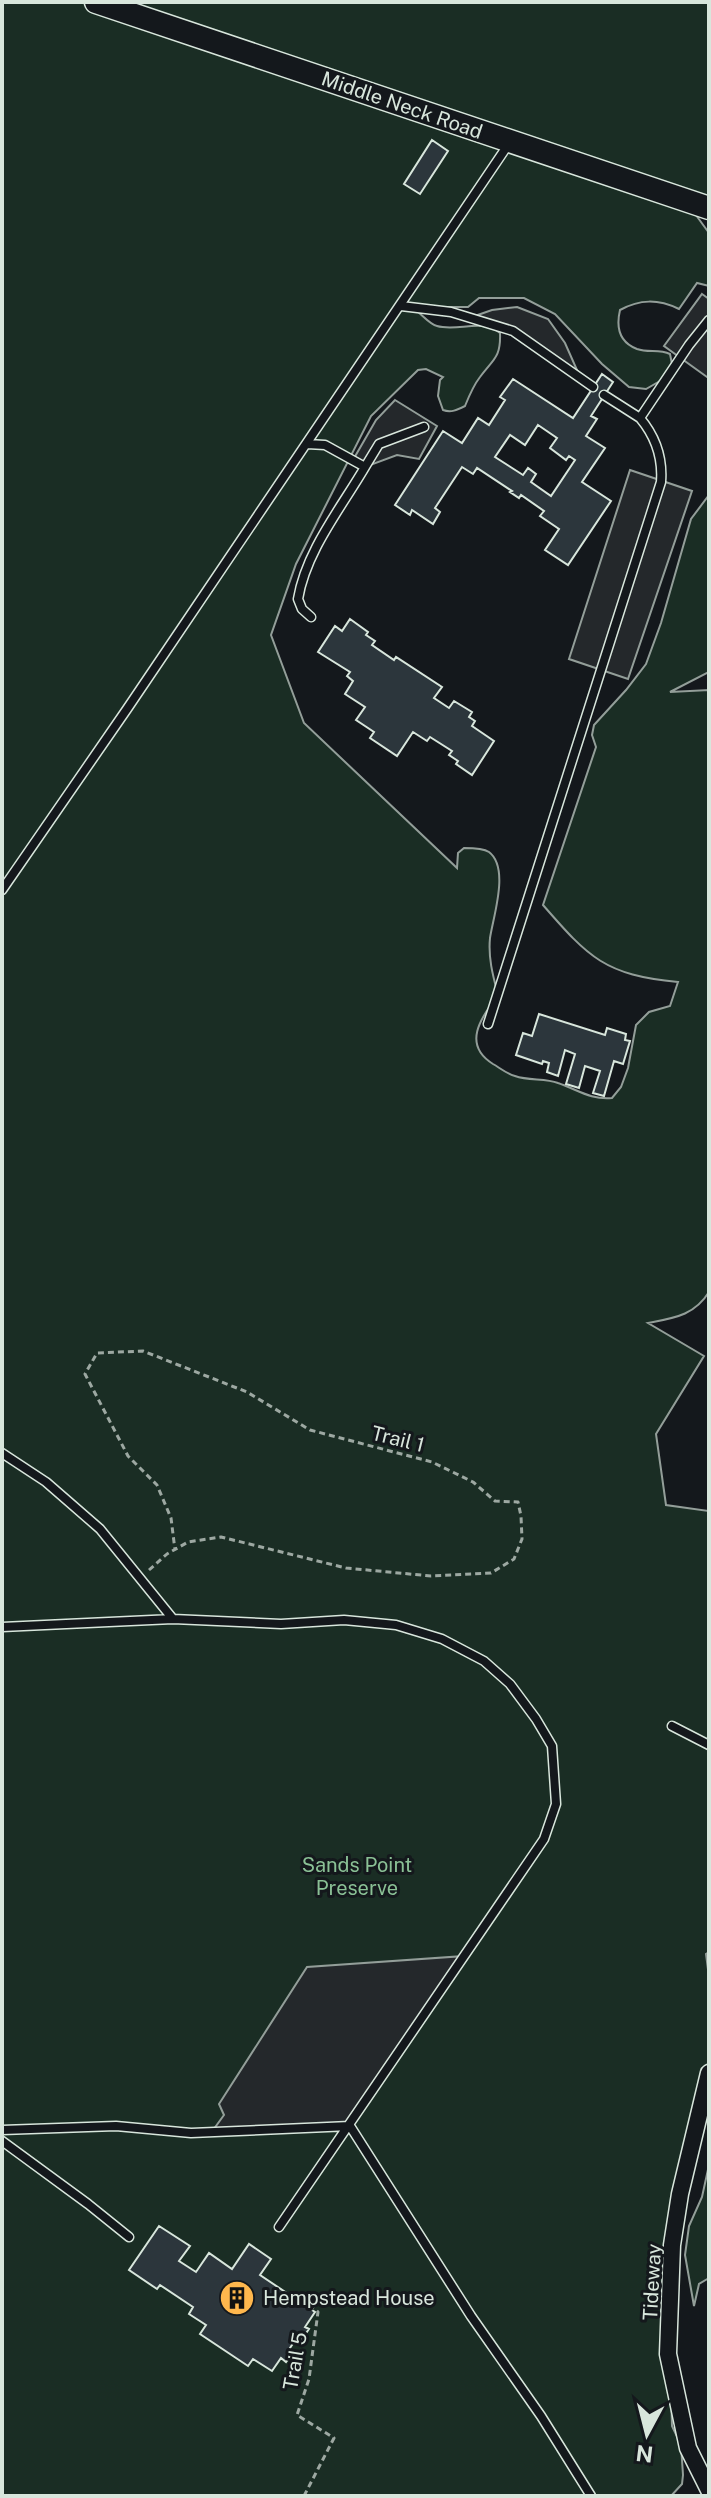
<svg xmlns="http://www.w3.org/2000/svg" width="711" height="2498" viewBox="0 0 711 2498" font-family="'Public Sans',sans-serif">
  <rect width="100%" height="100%" fill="#14181c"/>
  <path fill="#1a2d24" stroke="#939e99" stroke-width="2" d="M2,2H709V208L685,200L709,233V286L697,283L679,309C658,299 640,299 620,310C616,327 619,342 637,349C648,353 659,349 670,354L673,369L667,377L646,389L629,387L602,364L555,314L524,298H479L468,307H426L417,311C423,316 431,325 437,326C457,332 483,318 500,333C501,358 493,359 480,377C473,386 469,396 465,406C457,410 451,413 443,410L438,396L440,380L443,377L426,369L418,370L371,416L296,564L271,635L304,723L457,868L458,853L464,848C471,848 483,848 489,852C510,868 493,917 490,938C488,958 493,976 498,995C482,1017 461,1044 493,1064C500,1068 507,1074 515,1076C529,1081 545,1078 558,1083C578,1090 591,1100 612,1098L621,1087L628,1068L636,1025L649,1012L670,1006L678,982C605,975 589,958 543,905L596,747L592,735L594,725L626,690L646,664L661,623L691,519L709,495V672L670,692L709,690V1292C694,1316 673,1318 648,1323L704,1356L656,1434L666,1505L709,1511V1952L706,1954L709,1977V2073L681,2160L671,2390L672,2426L681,2445L683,2475L682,2484L671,2496H2Z
    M709,2165V2278L699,2284L694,2306L685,2255L689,2226L702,2197Z"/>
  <path fill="#24282b" stroke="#939e99" stroke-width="2" d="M702,294L709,299V375L707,377L664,346Z
    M517,307L548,319L565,343L581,379L513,331L469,318L492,310Z
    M395,400L437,426L419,459L397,455L365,467L353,460L376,420Z
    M630,470L692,491L628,679L569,659Z
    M465,1956L350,2126L211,2133L224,2115L219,2104L307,1967Z"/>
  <path fill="#2c363c" stroke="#d8e6dc" stroke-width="2" fill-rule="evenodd" d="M432,140L448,151L420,194L404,184Z
    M602,374L613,382L591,416L597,419L586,436L605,448L582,482L611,501L568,565L545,550L559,529L540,516L544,511L521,495L519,498L510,492L512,491L477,468L473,474L462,467L435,508L440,512L433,524L412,510L410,515L395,505L443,431L462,443L478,418L489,425L505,400L500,397L513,379L573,418ZM538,425L557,438L550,448L566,460L569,456L575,460L551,496L531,482L536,474L528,468L523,475L495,457L510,435L525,445Z
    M350,619L368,632L366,635L375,641L372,645L394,660L396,657L442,687L434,698L449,708L454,701L472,712L469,717L475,721L472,726L494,741L472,775L456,764L458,761L449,755L452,751L430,737L427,741L413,732L397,756L370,738L374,732L356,720L365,707L345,694L353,681L347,676L350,672L318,652L335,626L342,631Z
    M539,1014L605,1035L607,1028L626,1034L625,1040L630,1041L623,1064L614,1061L604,1096L593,1093L600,1071L585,1066L579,1088L566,1084L575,1054L565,1050L558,1076L547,1072L549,1063L543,1061L542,1064L516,1055L523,1033L532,1036Z
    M159,2226L190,2246L179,2261L196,2272L209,2253L232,2269L249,2244L271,2259L260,2275L315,2312L305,2327L309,2329L302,2339L298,2336L288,2351L292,2354L286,2362L281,2358L272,2371L253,2359L248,2366L200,2334L206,2325L189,2314L193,2307L160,2285L157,2289L129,2270Z"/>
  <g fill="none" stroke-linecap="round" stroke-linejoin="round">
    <g stroke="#d8e6dc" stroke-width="11">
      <path id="lane" d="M401,306L451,312L513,331L593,387
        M604,395L640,418
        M307,444L325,445L365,467C341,508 306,551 298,599L302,609L311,617
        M365,467L379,444L424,427
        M2,890L127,709L510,142
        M488,1024L661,482C663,457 655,436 640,418L689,345L709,320
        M2,1453L46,1482L100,1529L173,1619
        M2,1627L173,1619L281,1624L344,1620L396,1625L442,1639L484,1661L510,1684L536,1719L552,1746L556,1804L544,1839L279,2227
        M672,1726L709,1745
        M2,2130L116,2126L191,2133L350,2126L471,2316L541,2416L591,2496
        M2,2141L88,2204L129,2237"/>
    </g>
    <g stroke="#d8e6dc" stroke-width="19">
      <path id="street" d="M709,2073L680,2194L672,2245L668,2354L688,2448L709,2490"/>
    </g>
    <g stroke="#d8e6dc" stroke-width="25">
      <path id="secondary" d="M96,2L709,208"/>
    </g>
    <path stroke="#9da8a2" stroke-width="3" stroke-dasharray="6 4" stroke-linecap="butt" d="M149,1570L167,1554L188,1542L221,1537L346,1568L431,1576L491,1573L514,1559L522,1539L521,1516L518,1502L495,1501L473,1482L432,1462L310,1430L247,1392L143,1351L97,1353L85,1374L128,1456L157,1485L171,1518L175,1550
      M304,2496L334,2438L297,2415L309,2379L318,2312L309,2303"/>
    <use href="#lane" stroke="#14181c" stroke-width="8"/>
    <use href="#street" stroke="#14181c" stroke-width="16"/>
    <use href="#secondary" stroke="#14181c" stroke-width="22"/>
  </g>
  <defs>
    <g id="building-disc" transform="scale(1.8)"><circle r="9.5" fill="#ffb74d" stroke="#14181c"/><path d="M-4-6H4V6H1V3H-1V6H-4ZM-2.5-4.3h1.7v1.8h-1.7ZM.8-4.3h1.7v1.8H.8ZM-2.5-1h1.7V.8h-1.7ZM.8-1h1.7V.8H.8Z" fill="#111"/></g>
  </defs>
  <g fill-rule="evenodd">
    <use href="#building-disc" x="237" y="2298"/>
  </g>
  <g text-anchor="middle" stroke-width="6" stroke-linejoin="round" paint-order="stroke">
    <g font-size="20" fill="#d8e6dc" stroke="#14181c">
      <text transform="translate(402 105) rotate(19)" y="7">Middle Neck Road</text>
      <text transform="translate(398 1439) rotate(14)" y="7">Trail 1</text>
      <text transform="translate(652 2282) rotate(-87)" y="7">Tideway</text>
      <text transform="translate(295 2361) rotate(-80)" y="7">Trail 5</text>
    </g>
    <g font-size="20" fill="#8ac095" stroke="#14181c">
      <text x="357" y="1872">Sands Point<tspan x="357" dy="23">Preserve</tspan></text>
    </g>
    <g font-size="20" fill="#d8e6dc" stroke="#14181c" text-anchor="start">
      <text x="263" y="2305">Hempstead House</text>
    </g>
  </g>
  <rect width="711" height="2498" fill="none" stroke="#d8e6dc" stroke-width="8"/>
  <g transform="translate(647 2434) rotate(187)" stroke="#14181c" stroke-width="6" paint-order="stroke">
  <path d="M0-6L14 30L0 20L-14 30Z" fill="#d8e6dc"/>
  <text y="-12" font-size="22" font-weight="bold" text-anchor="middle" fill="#d8e6dc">N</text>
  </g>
</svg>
